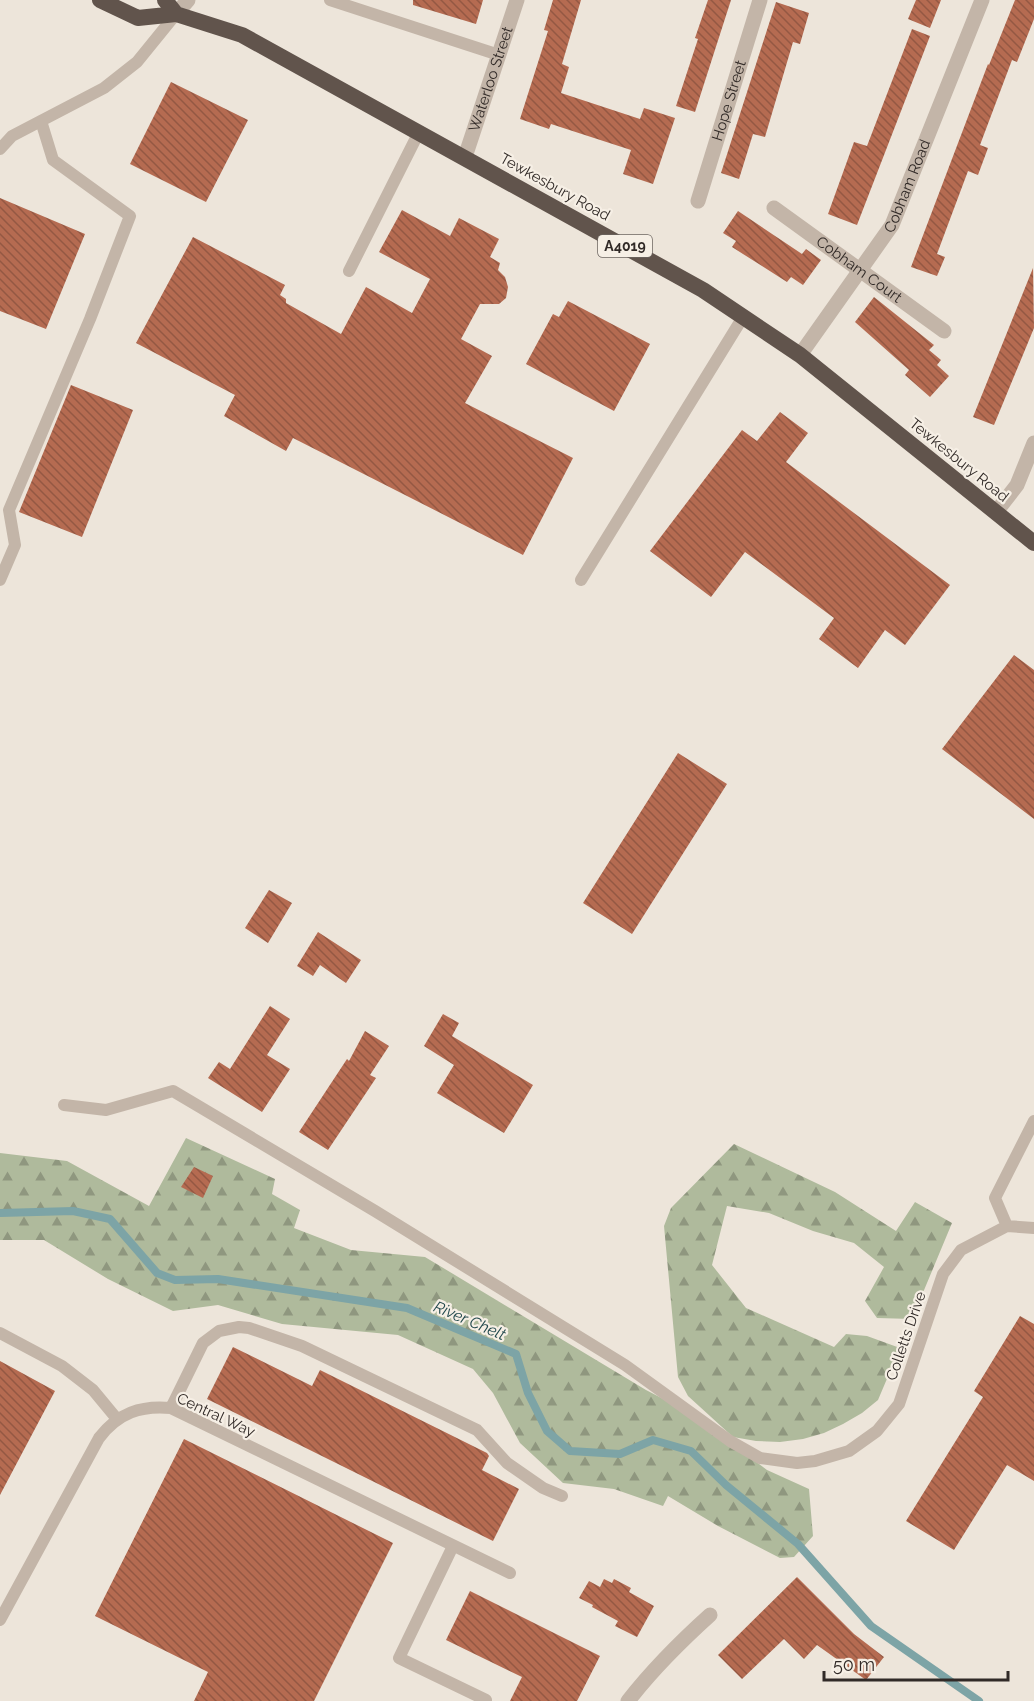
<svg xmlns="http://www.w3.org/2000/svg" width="1034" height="1701" viewBox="0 0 1034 1701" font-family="Raleway,sans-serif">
  <defs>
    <pattern id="forest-firs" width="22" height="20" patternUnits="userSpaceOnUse" patternTransform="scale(1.5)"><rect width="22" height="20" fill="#afba9c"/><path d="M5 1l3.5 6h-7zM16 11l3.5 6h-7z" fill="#8f977f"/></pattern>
    <pattern id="building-back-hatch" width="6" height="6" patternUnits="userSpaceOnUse" patternTransform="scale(1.5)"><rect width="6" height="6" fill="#b56b51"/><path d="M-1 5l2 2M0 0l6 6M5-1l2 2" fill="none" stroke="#945843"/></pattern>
  </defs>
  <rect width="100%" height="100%" fill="#ede5da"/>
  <path fill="url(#forest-firs)" d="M186,1138L275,1179L272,1194L300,1210L294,1228L351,1250L425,1257L646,1390L696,1416L767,1470L809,1489L813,1536L794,1557L780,1558L718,1526L668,1496L663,1506L614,1489L563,1483L520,1443L493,1393L473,1369L398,1335L282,1324L218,1305L173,1311L108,1279L44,1240H0V1153L67,1161L149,1206Z
    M734,1144L835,1192L896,1231L915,1202L952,1223L912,1319L877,1318L865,1301L884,1267L854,1243L813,1231L769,1213L727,1206L712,1265L746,1308L834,1347L846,1334L867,1336L900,1348L878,1400L862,1413L843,1424L824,1433L803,1439L780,1442L756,1441L733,1437L688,1396L678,1377L664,1226L671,1208Z"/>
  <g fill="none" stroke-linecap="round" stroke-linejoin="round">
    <path stroke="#7da4a6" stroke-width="8" d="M0,1213L73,1211L110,1219L157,1273L175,1280L218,1279L407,1308L516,1354L528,1393L547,1431L570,1451L620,1454L653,1440L691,1451L726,1485L798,1544L871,1626L979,1701"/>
  </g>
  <path fill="url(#building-back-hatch)" d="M413,0H483L476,24L413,5Z
    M553,0H581L562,64L569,67L561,93L640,119L644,108L675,118L653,184L623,174L631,150L551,124L549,129L520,119L548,31L544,30Z
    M708,0H731L695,112L676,106L698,39L695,38Z
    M916,0H941L930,28L908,19Z
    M1015,0H1034V19L1017,62L1012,60L980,145L988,148L978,175L968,171L937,254L945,257L937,276L911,267L988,64L989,65Z
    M776,2L809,13L800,44L793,42L765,137L753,134L739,179L721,173Z
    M912,29L930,36L857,225L828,214L854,142L867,146Z
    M171,82L248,120L206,202L130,164Z
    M0,198L85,234L46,329L0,311Z
    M402,210L450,236L459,218L499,239L490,257L500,263L498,270L505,277L508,287L506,298L499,304H480L461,339L492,356L465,403L573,458L523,555L293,438L286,451L224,416L235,395L136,343L193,237L285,285L280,295L286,299V303L341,334L366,287L412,313L430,279L379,252Z
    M738,211L802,254L806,249L821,260L803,285L791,277L787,282L732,247L736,241L723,233Z
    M1033,268L1034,328L994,425L973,417Z
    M874,297L934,345L929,350L941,360L937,365L949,376L930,397L905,375L909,370L855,322Z
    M568,301L650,344L614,411L526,364L553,314L559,317Z
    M71,385L133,410L82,537L19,512Z
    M780,412L808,433L786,462L950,585L905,645L885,630L858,668L819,639L834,618L745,552L711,597L650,551L742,430L757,441Z
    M1014,655L1034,670V819L942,749Z
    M678,753L727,784L632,934L583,903Z
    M269,890L292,903L268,943L245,928Z
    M318,932L361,960L346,983L320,965L313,976L297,966Z
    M270,1006L290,1019L267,1055L290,1069L262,1112L208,1078L219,1062L230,1069Z
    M443,1014L459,1023L452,1036L533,1085L504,1133L437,1093L454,1065L424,1046Z
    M365,1031L389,1046L370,1075L376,1078L328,1150L299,1132L347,1059L349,1061Z
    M194,1167L213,1176L203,1198L181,1187Z
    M1020,1316L1034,1324V1481L1007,1465L954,1550L906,1521L983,1397L974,1391Z
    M233,1347L312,1386L320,1370L487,1453L489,1456L482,1470L519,1489L493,1541L207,1399Z
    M0,1361L55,1391L0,1495Z
    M184,1439L393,1543L314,1701H194L208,1672L95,1616Z
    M797,1577L854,1634L884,1657L866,1680L817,1645L804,1659L784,1639L742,1679L718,1655Z
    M604,1579L612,1583L614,1579L631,1588L629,1592L654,1606L637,1637L615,1626L618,1621L592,1607L593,1605L579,1598L589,1581L600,1587Z
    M470,1591L600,1656L577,1701H510L522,1677L446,1640Z"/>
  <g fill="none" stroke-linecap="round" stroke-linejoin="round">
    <path stroke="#c3b5a8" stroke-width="12" d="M330,0L499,55
      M0,149L12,136L104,88L137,62L176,14
      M349,271L418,134
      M0,580L15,545L9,510L90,319L130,216L53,160L41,121
      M581,580L743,317
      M64,1105L106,1110L173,1091L375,1211L625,1365L730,1441L760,1458L797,1463L815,1461L849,1451L877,1431L899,1404L943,1274L961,1250L1007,1226L1034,1228
      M1007,1226L995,1198L1034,1121
      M0,1333L62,1366L93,1390L117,1419
      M171,1408L203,1343L219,1331L239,1327L249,1328L302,1346L477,1430L507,1463L543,1488L562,1496
      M453,1546L399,1658L486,1700
      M0,1620L99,1438C118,1413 141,1405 171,1408L510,1573"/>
    <g stroke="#c3b5a8" stroke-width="15">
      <path d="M176,14L188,0"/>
      <path id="s1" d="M465,157L517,0"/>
      <path id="s2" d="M698,201L760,0"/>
      <path id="s3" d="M774,208L944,331"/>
      <path id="s4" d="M800,355L892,225L982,0"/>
      <path d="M996,512L1017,485L1034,443"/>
      <path d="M628,1701C653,1669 680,1642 710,1615"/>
    </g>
    <path stroke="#61544c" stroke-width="16" d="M100,0L138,18L176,14L242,35L703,290L800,355L1034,543
      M165,0L176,14"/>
  </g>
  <g text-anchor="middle" stroke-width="4.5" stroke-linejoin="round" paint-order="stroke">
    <rect fill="#f6efe5" stroke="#6c6560" stroke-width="1.5" x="598" y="235" width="54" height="22" rx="4.5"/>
    <g font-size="14" font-weight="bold" fill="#312a27">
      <text x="625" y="251">A4019</text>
    </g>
    <g font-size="15" fill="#312a27" stroke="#f6efe5">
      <text dy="5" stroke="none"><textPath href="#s1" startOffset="82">Waterloo Street</textPath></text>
      <text dy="5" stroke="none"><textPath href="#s2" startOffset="105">Hope Street</textPath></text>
      <text dy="5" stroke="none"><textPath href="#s4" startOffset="201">Cobham Road</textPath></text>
      <text transform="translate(555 187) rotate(29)" y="5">Tewkesbury Road</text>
      <text dy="5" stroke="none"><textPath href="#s3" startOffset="105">Cobham Court</textPath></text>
      <text transform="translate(959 460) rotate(39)" y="5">Tewkesbury Road</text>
      <text transform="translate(906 1336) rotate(-71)" y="5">Colletts Drive</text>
      <text transform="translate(216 1415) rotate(25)" y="5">Central Way</text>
    </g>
    <g font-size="16" font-style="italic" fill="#22494d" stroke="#f6efe5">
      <text transform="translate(470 1320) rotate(23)" y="6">River Chelt</text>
    </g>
  </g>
  <path d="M824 1671v9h184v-9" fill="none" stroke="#312a27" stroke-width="3"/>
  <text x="833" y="1671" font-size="18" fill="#312a27" stroke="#f6efe5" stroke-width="4.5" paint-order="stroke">50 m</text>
</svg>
